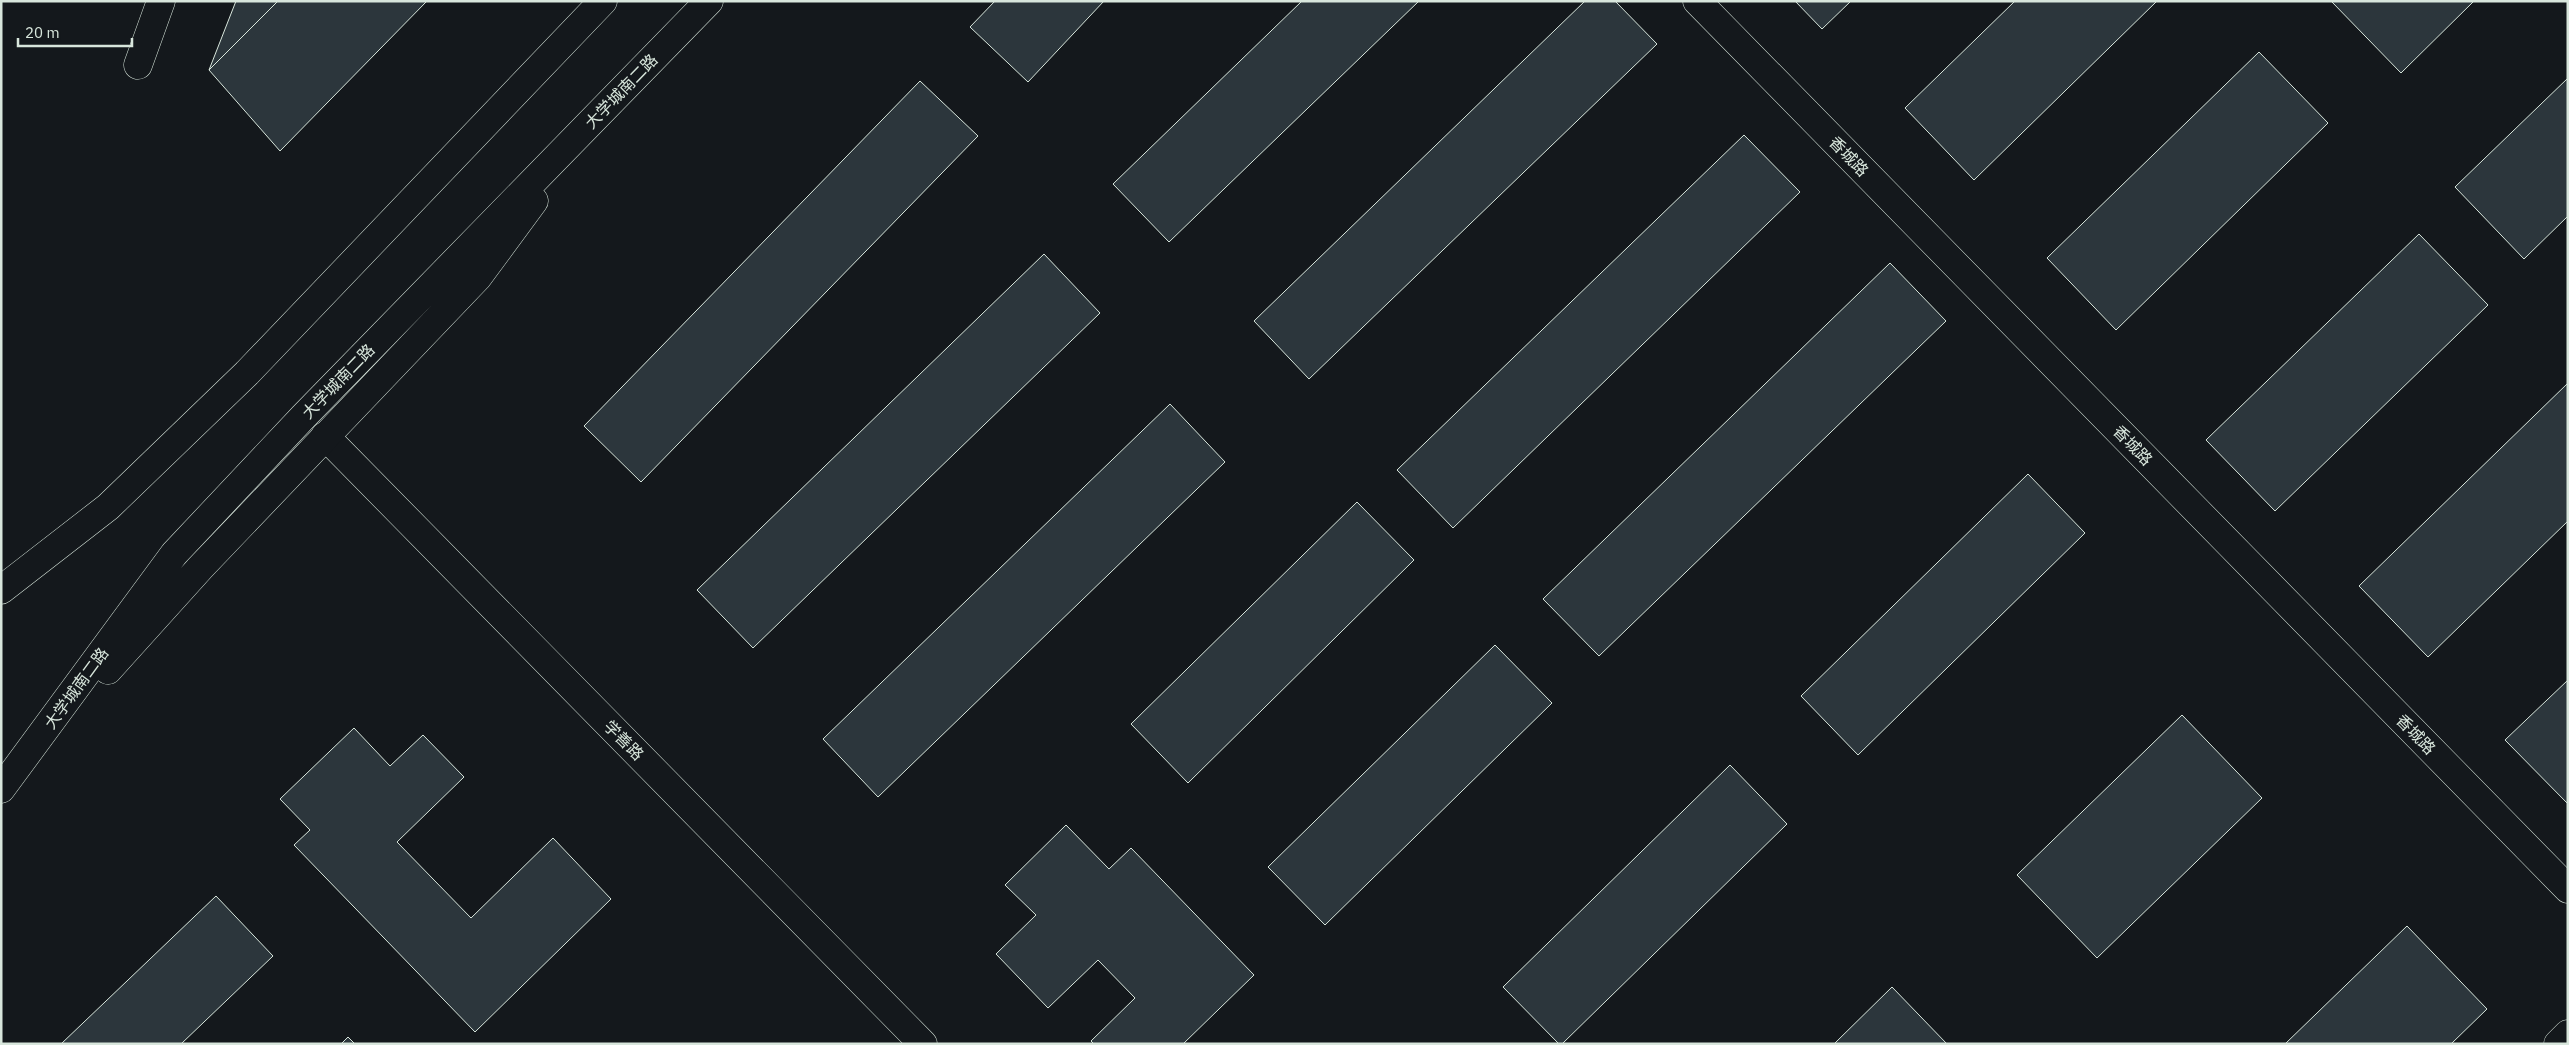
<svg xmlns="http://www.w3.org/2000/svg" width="2569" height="1045" viewBox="0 0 2569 1045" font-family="'IBM Plex Sans','Noto Sans SC',sans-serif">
  <rect width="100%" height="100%" fill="#14181c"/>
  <path fill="#2c363c" stroke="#d8e6dc" d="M236,1H278L209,70Z
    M278,1H427L280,151L209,70Z
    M995,1H1104L1028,82L970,27Z
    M1302,1H1419L1169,242L1113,184Z
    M1585,1H1615L1657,44L1309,379L1254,321Z
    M1795,1H1851L1822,29Z
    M2015,1H2157L1974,180L1905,108Z
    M2331,1H2474L2401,73Z
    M2259,52L2328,123L2116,330L2047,258Z
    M2568,78V216L2524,259L2455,187Z
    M920,81L978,136L641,482L584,426Z
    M1744,135L1800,192L1453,528L1397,470Z
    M2419,234L2488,305L2275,511L2206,440Z
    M1044,254L1100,313L753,648L697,590Z
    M1890,263L1946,321L1599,656L1543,599Z
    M2568,383V521L2428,657L2359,586Z
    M1170,404L1225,462L878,797L823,739Z
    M2028,474L2085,533L1858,755L1801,696Z
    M1357,502L1414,560L1188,783L1131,724Z
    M1495,645L1552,703L1325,925L1268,867Z
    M2568,680V804L2505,740Z
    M2182,715L2262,798L2097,958L2017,875Z
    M354,728L390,766L423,735L464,777L397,842L471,918L553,838L611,899L475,1032L294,845L310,830L280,799Z
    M1730,765L1787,824L1562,1044H1559L1503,987Z
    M1066,825L1109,869L1131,848L1254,975L1183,1044H1094L1091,1041L1135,998L1098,960L1048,1008L996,954L1036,915L1005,885Z
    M216,896L273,956L181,1044H61Z
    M2407,926L2487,1009L2451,1044H2285Z
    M1892,987L1947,1044H1834Z
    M348,1037L355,1044H341Z"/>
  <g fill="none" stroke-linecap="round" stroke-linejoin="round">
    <g stroke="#d8e6dc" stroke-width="29">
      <path id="minor" d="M1697,1L2568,889
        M138,65L161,1
        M325,436L923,1044
        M2558,1044L2568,1034"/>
    </g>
    <g stroke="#d8e6dc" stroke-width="29">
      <path id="highway" d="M1,590L108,507L247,373L603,1
        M108,670L200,568L478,277L534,201
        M1,789L174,554L303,417L709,1"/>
    </g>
    <use href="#minor" stroke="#14181c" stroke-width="28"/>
    <use href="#highway" stroke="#14181c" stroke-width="28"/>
  </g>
  <g text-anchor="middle" stroke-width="4" stroke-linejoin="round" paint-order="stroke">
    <g font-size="16" fill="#d8e6dc" stroke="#14181c">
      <text transform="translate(621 91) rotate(-46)" y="6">大学城南二路</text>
      <text transform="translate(1849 156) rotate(46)" y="6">香城路</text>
      <text transform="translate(338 381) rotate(-46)" y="6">大学城南二路</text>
      <text transform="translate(2133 445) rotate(46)" y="6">香城路</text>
      <text transform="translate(76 688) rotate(-54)" y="6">大学城南二路</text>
      <text transform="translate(2416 734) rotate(46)" y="6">香城路</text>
      <text transform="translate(624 740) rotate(45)" y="6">学善路</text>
    </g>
  </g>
  <rect width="2569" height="1045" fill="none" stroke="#d8e6dc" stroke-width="5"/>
  <path d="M18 38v8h114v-8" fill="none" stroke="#d8e6dc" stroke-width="2.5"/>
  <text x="25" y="38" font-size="15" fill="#d8e6dc" stroke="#14181c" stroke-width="4" paint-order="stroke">20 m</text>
</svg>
